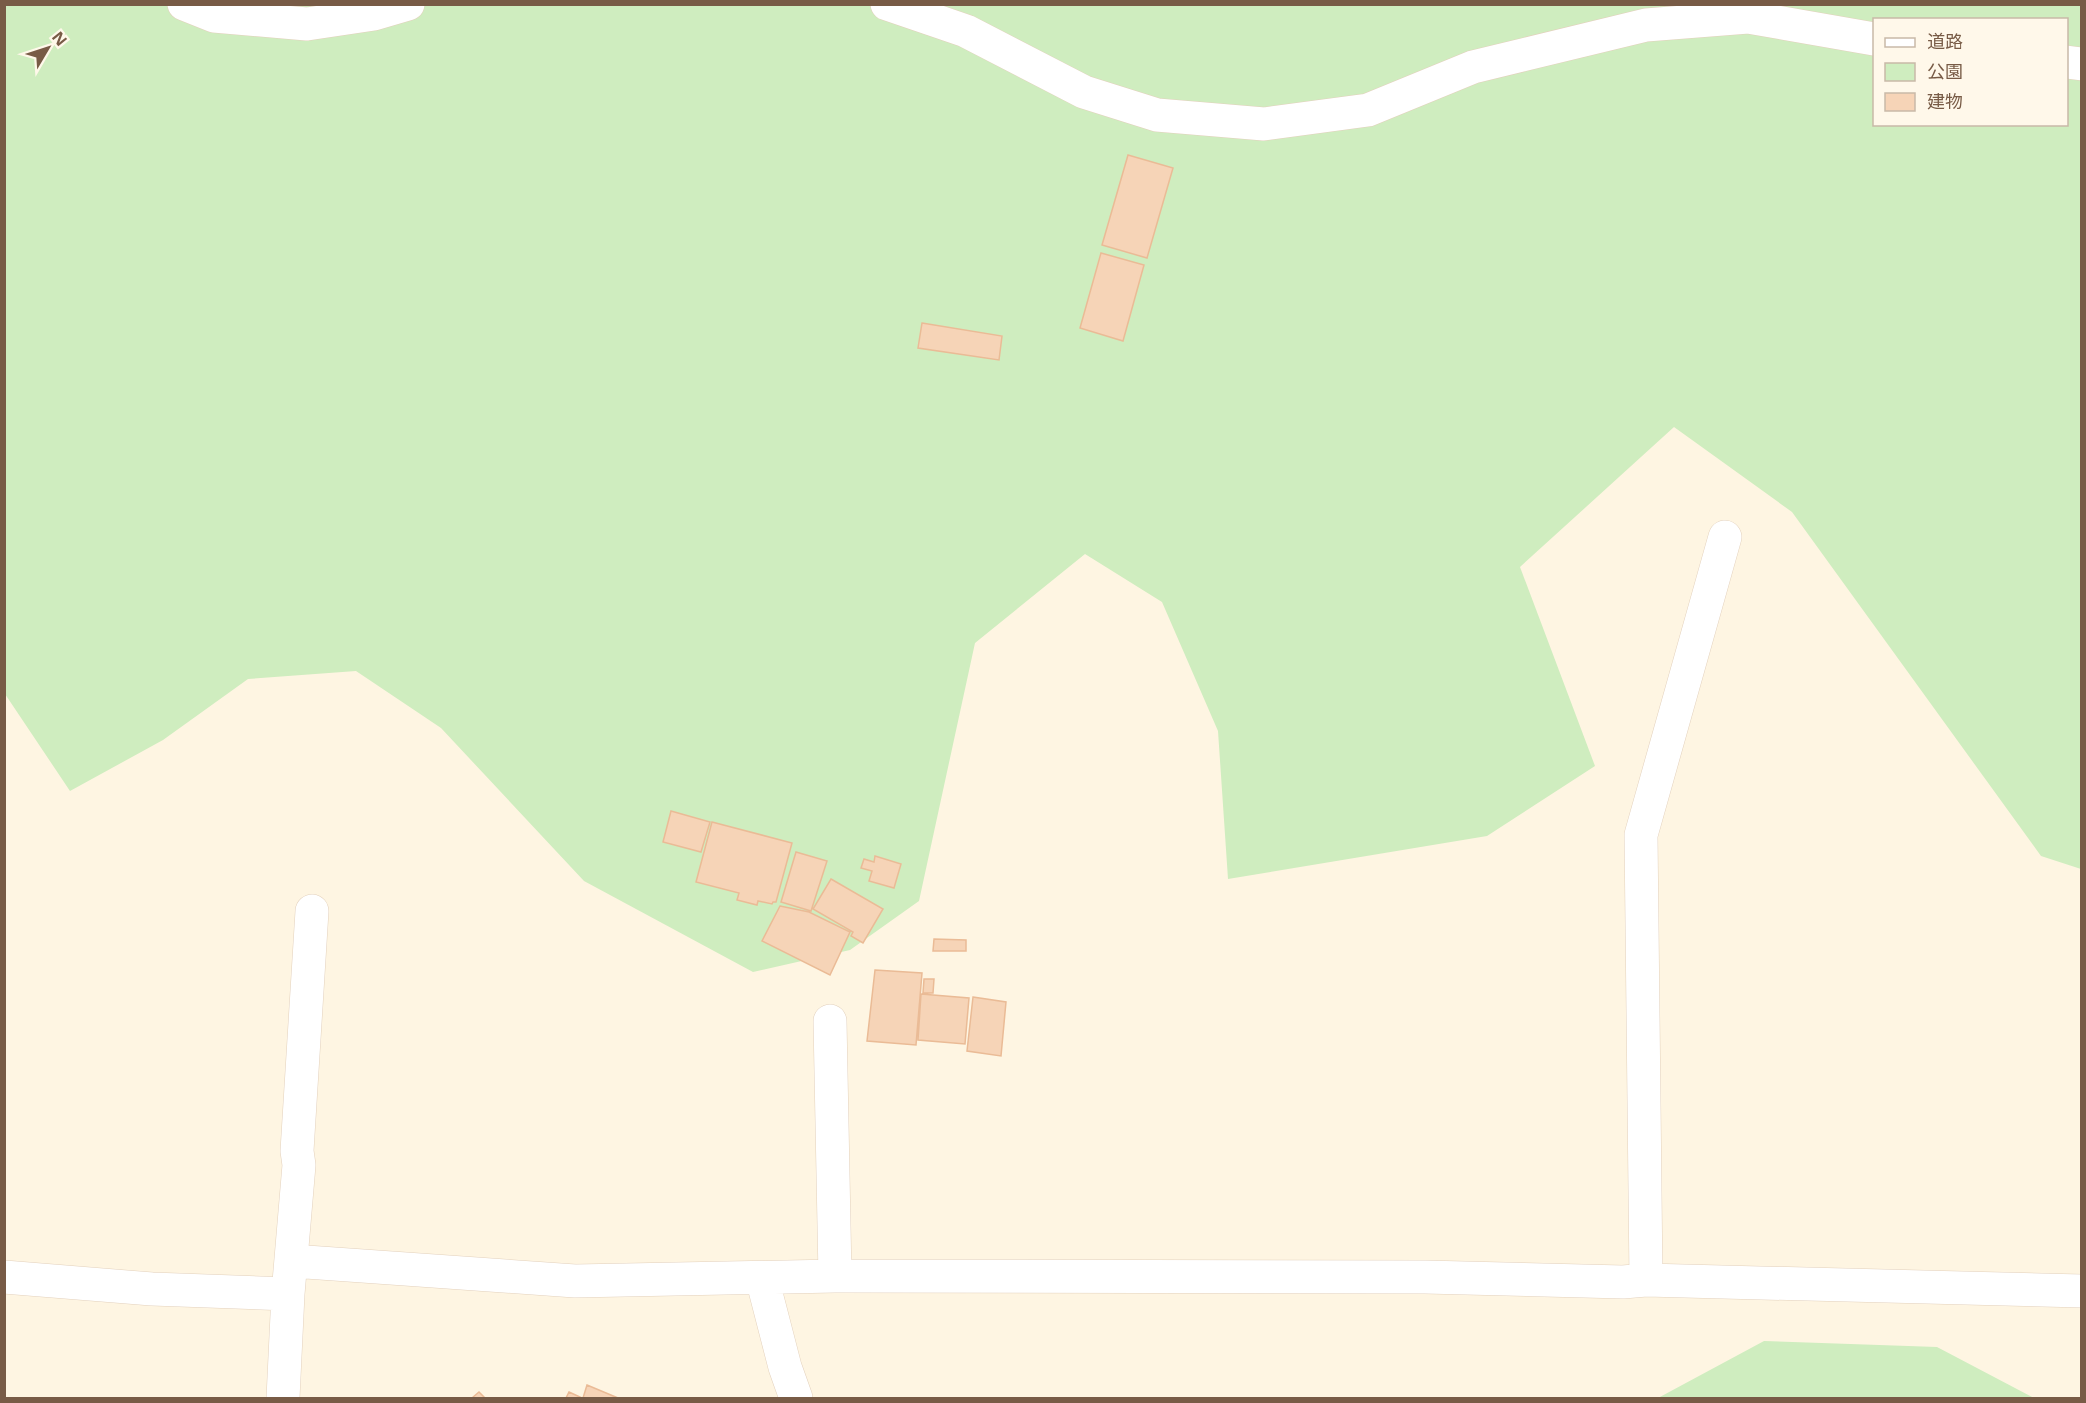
<svg xmlns="http://www.w3.org/2000/svg" width="2086" height="1403" viewBox="0 0 2086 1403" font-family="'Noto Sans','Noto Sans JP',sans-serif">
  <rect width="100%" height="100%" fill="#fef5e2"/>
  <path fill="#cfedbf" fill-rule="evenodd" d="M4,5H2081V869L2041,856L1792,512L1674,427L1520,567L1595,766L1487,836L1228,879L1218,731L1162,602L1085,554L975,643L919,901L850,950L753,972L584,881L441,728L356,671L248,679L163,740L70,791L5,694ZM1874,20H2066V124H1874Z
    M1764,1341L1937,1347L2034,1398H1658Z"/>
  <path fill="#f6d4b7" stroke="#eabb96" stroke-width="1.5" d="M1128,155L1173,168L1147,258L1102,245Z
    M1101,253L1144,265L1123,341L1080,328Z
    M922,323L1002,336L999,360L918,348Z
    M671,811L710,822L701,852L663,842Z
    M712,822L792,843L776,902H773L772,904L758,901L757,905L737,900L739,893L696,882Z
    M796,852L827,861L811,911L781,902Z
    M875,856L901,864L894,888L869,881L872,871L861,868L864,859L874,862Z
    M831,879L883,909L863,943L851,936L853,932L813,909Z
    M780,906L809,912L850,932L830,975L762,941Z
    M934,939L966,940V951H933Z
    M875,970L922,973L916,1045L867,1041Z
    M924,979H934L933,993H923Z
    M921,994L969,998L965,1044L918,1040Z
    M973,997L1006,1002L1001,1056L967,1051Z
    M587,1385L618,1398H583Z
    M479,1392L485,1398H472Z
    M569,1392L582,1398H583H566Z"/>
  <g fill="none" stroke-linecap="round" stroke-linejoin="round">
    <g stroke="#e3d1bd" stroke-width="34">
      <path id="minor" d="M184,4L214,16L307,24L374,14L408,4
        M887,4L966,31L1084,92L1157,115L1264,124L1368,110L1473,67L1646,25L1748,17L1874,39
        M2066,62L2082,64
        M830,1021L835,1276
        M292,1261L575,1281L835,1276L1425,1277L1623,1282L1646,1280L2082,1291
        M4,1277L152,1289L288,1294
        M762,1278L785,1367L796,1398
        M1646,1280L1641,835L1725,537
        M283,1398L288,1294L299,1165L297,1151L312,911"/>
    </g>
    <use href="#minor" stroke="#fff" stroke-width="33"/>
  </g>
  <rect width="2086" height="1403" fill="none" stroke="#785b46" stroke-width="12"/>
  <rect x="1873" y="18" width="195" height="108" fill="#fff8ea" stroke="#c9b9a8" stroke-width="1.5"/>
  <rect x="1885" y="38" width="30" height="9" fill="#ffffff" stroke="#c9b9a8" stroke-width="1.5"/>
  <text x="1927" y="48" font-size="18" fill="#785b46">道路</text>
  <rect x="1885" y="63" width="30" height="18" fill="#cfedbf" stroke="#c9b9a8" stroke-width="1.5"/>
  <text x="1927" y="78" font-size="18" fill="#785b46">公園</text>
  <rect x="1885" y="93" width="30" height="18" fill="#f6d4b7" stroke="#c9b9a8" stroke-width="1.5"/>
  <text x="1927" y="108" font-size="18" fill="#785b46">建物</text>
  <g transform="translate(48 48) rotate(51)" stroke="#fff8ea" stroke-width="4.5" paint-order="stroke">
  <path d="M0-4.5L10 22L0 15L-10 22Z" fill="#785b46"/>
  <text y="-9" font-size="16" font-weight="bold" text-anchor="middle" fill="#785b46">N</text>
  </g>
</svg>
